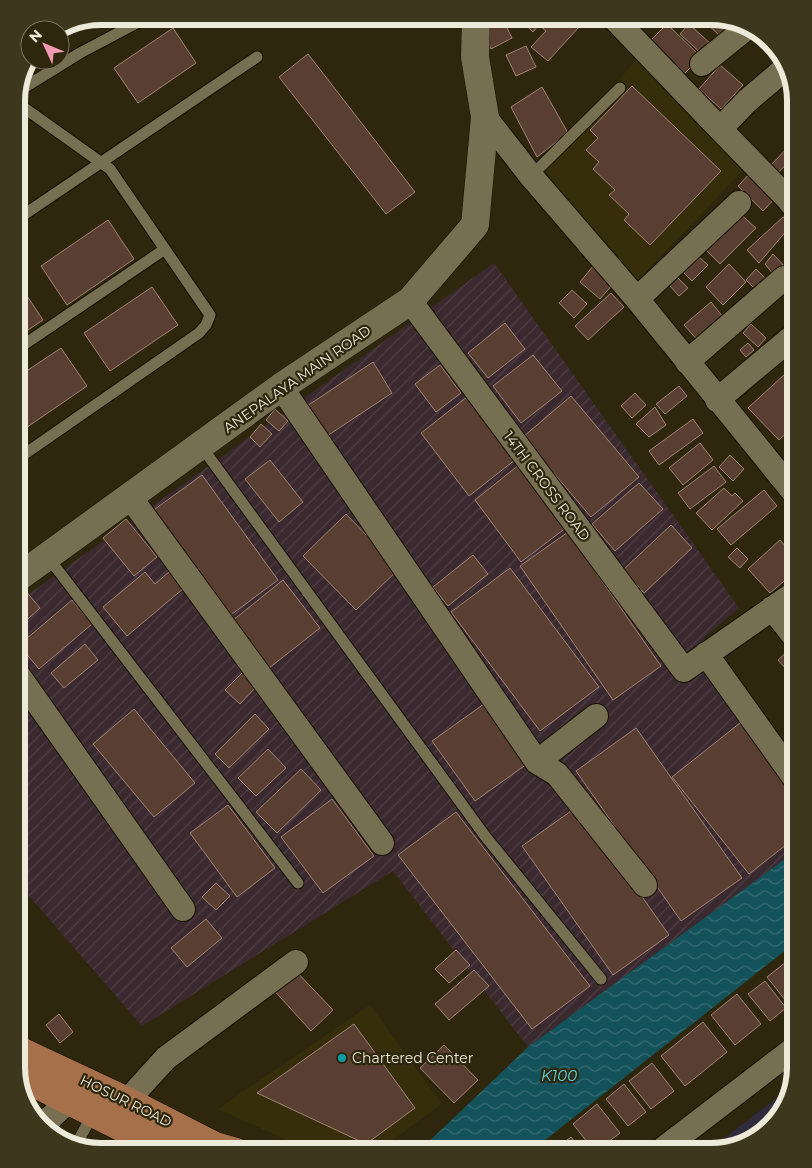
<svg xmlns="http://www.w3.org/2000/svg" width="812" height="1168" viewBox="0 0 812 1168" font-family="Montserrat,sans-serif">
  <defs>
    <pattern id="industrial-furrows" width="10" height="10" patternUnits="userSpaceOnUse" patternTransform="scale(1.25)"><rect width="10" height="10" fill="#3b2930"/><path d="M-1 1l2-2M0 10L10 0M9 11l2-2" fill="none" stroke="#4e3e44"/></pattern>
    <pattern id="water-waves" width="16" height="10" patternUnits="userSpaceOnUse" patternTransform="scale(1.25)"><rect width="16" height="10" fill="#13525b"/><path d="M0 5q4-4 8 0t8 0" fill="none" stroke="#366b72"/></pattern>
  </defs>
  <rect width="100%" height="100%" fill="#2e270d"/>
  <path fill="#362e0b" d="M641,55L748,165L632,286L536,171Z
    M370,1005L442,1104L376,1152H313L218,1109Z"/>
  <path fill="url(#industrial-furrows)" d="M494,263L739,608L702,639L796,760V851L528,1047L393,871L142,1026L16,881V603Z"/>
  <path fill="#302c3d" d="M790,1088L785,1109L754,1140L706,1152Z"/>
  <path fill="url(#water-waves)" d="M796,851V942L530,1152H418L528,1047Z"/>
  <path fill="#593f31" stroke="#a18374" d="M490,16H501L512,38L491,49L478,23Z
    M516,16H589L548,61L531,47L546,31L539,25L533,32Z
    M702,16H716L729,20L734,25L722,38L701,18Z
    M667,24L701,57L681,77L647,44Z
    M689,24L713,46L704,56L680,34Z
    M173,28L196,63L138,103L114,68Z
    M756,30L777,51L774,54L753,34Z
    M526,46L536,67L516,76L506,55Z
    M308,54L415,192L386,214L279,77Z
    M720,65L743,85L721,109L699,89Z
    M632,86L721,171L650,245L624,220L629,214L609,195L615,190L593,169L599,162L586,150L598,138L590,130Z
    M542,87L568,133L537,157L511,107Z
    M796,139V154L777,174L769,167Z
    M795,168L796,185L787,193L779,183Z
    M753,170L779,194L763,211L738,186Z
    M738,212L756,228L720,264L704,248Z
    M783,217L795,221L759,263L747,250Z
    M108,220L134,259L67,305L41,266Z
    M796,227V243L792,247L784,240Z
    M773,254L787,269L777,279L765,264Z
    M698,256L708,265L692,281L683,272Z
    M729,264L746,282L723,305L706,287Z
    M594,265L614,283L600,299L580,282Z
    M756,269L771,284L760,294L746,280Z
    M796,270V302L780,287Z
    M677,277L688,288L679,296L669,285Z
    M17,281L43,320L16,338V282Z
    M152,287L178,325L110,371L84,333Z
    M572,290L587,304L574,318L559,303Z
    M611,293L624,307L588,340L575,326Z
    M711,302L727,322L701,344L684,325Z
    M505,323L525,349L488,378L468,353Z
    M751,324L766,338L758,347L743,333Z
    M748,343L754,350L746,357L740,350Z
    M61,348L87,386L20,432L16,427V378Z
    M533,355L562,391L521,423L493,386Z
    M373,362L392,393L327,436L307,406Z
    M440,365L461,393L436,412L415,384Z
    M785,374L796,385V424L779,440L748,408Z
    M679,386L687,396L665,414L656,404Z
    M472,393L520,456L469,496L421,433Z
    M635,393L646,405L632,418L621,406Z
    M571,396L639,477L591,517L523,437Z
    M655,407L666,425L649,437L636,424Z
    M275,409L288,421L279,431L266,420Z
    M693,419L703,433L659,465L649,451Z
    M261,424L272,434L260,447L250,437Z
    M700,443L713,460L683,485L669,468Z
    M730,455L744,469L733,481L719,467Z
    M270,460L303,502L279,522L245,479Z
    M520,464L567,527L521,562L475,500Z
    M714,466L726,482L690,509L678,493Z
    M202,475L278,580L228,617L151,512Z
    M639,483L663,509L615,551L592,524Z
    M724,488L732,496L735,493L743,501L712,530L696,513Z
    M764,490L777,506L731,545L717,529Z
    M346,514L399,569L356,610L303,556Z
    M126,519L157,557L134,576L103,538Z
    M671,525L692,548L644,593L623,570Z
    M568,532L661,666L613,700L520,566Z
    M780,540L796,558V571L770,593L748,569Z
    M737,548L748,559L740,568L728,557Z
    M473,555L488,574L448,606L433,587Z
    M510,568L599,687L540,731L451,612Z
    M170,571L184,588L127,636L103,607L145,572L155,584Z
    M283,580L320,628L269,668L232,621Z
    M24,589L40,608L16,630V596Z
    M72,600L92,624L39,669L19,645Z
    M85,644L98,660L64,688L51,673Z
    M792,647L796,652V663L787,670L778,660Z
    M245,670L259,684L240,704L225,690Z
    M484,704L527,764L475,801L432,741Z
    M134,709L195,783L154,817L93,744Z
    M255,714L269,729L229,768L215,754Z
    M740,723L796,794V837L749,874L672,777Z
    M636,728L742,878L681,921L576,771Z
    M268,749L286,768L256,796L238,778Z
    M301,769L321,790L277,833L256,812Z
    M332,799L374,856L323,893L281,837Z
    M228,805L275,868L237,897L190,833Z
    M578,806L669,935L613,975L522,846Z
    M456,812L590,986L532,1029L398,855Z
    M216,883L230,896L216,910L202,897Z
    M206,919L222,938L187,967L171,948Z
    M456,950L470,965L449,983L435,969Z
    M786,962L796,974V999L789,1005L767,977Z
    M291,966L333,1010L311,1031L270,986Z
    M474,970L489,986L449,1020L435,1004Z
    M765,981L786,1008L770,1021L748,994Z
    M737,994L761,1024L735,1045L711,1015Z
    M59,1014L73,1032L60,1043L46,1025Z
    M703,1022L727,1052L685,1086L661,1056Z
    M354,1024L415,1108L366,1144L257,1093Z
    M444,1045L478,1080L454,1103L420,1068Z
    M652,1063L674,1091L651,1109L629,1081Z
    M624,1084L646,1112L628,1126L606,1099Z
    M597,1104L620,1133L595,1152L573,1124Z
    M571,1137L583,1152H552Z"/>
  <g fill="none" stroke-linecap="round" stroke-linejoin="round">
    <g stroke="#161000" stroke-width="13">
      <path id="lane" d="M17,92L80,53L150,16
        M531,176L620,88
        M16,220L257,57
        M16,350L165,249
        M201,446L485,836L601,979
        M16,460L199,333L206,325L210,315L110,169L16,102
        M47,556L298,883
        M76,1145L94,1112
        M131,1152L146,1140"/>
    </g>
    <g stroke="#161000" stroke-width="26">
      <path id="street" d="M612,16L720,129L747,101L787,67
        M702,64L749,26
        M485,117L531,176L637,299L796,495
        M720,129L787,198L796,209
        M637,299L739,203
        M410,301L684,670L796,592
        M687,362L784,278
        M281,387L537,762L557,774L645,885
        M717,400L796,334
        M130,497L382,843
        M772,608L796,639
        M706,654L796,780
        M16,672L183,909
        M537,762L596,716
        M127,1101L166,1058L296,962
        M43,1125L69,1100
        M659,1152L796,1047"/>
    </g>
    <g stroke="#161000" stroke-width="29">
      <path id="secondary" d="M16,579L281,387L410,301L475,225L485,117L475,57L476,16"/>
    </g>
    <g stroke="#161000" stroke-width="29">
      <path id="primary" d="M16,1049L127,1101L215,1146L236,1152
        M18,1075L170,1152"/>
    </g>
    <use href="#lane" stroke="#766f52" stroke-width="11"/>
    <use href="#street" stroke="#766f52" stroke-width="24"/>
    <use href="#secondary" stroke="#766f52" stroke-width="28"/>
    <use href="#primary" stroke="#a6704b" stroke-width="28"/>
  </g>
  <circle fill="#0f9aa8" stroke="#2e270d" stroke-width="2" cx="342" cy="1058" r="5"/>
  <g text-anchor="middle" stroke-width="4.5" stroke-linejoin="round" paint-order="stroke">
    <g font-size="14" fill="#eeeada" stroke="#2e270d">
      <text transform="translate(297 379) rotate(-35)" y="5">ANEPALAYA MAIN ROAD</text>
      <text transform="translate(547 486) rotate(53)" y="5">14TH CROSS ROAD</text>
      <text transform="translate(126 1101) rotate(26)" y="5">HOSUR ROAD</text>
    </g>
    <g font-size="14" fill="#eeeada" stroke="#2e270d" text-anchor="start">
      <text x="352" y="1063">Chartered Center</text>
    </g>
    <g font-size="15" font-style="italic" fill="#5ed4e5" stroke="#2e270d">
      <text x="559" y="1081">K100</text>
    </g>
  </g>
  <path d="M0 0H812V1168H0ZM101 25H711A76 76 0 0 1 787 101V1067A76 76 0 0 1 711 1143H101A76 76 0 0 1 25 1067V101A76 76 0 0 1 101 25Z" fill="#3d371d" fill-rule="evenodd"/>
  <path fill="none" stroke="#eeeada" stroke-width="6" d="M101 25H711A76 76 0 0 1 787 101V1067A76 76 0 0 1 711 1143H101A76 76 0 0 1 25 1067V101A76 76 0 0 1 101 25Z"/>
  <g transform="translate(45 45) rotate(314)"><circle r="24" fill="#2e270d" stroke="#7b755f"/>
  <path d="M0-4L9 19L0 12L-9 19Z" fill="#f19ab2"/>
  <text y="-8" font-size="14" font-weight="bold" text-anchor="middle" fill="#eeeada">N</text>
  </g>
</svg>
